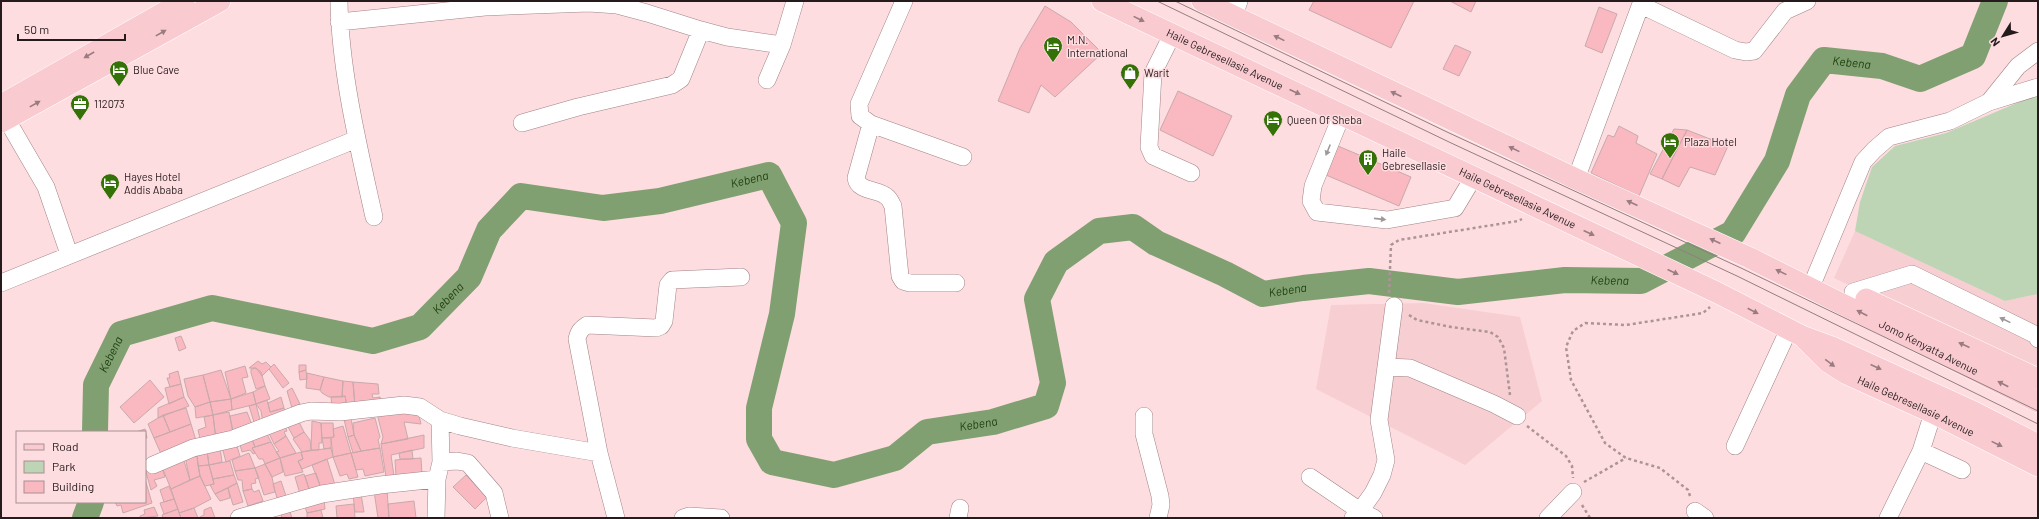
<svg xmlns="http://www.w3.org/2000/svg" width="2039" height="519" viewBox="0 0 2039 519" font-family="Barlow,sans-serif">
  <rect width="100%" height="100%" fill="#fedde0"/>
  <path fill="#f7ced2" d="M1855,231L2005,301L2038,294V374L1834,278Z
    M1423,303L1520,317L1542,401L1465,465L1316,389L1331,305Z"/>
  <path fill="#bdd5b4" d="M2038,94V294L2005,301L1855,231L1860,202L1872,167L1895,146L1946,133Z"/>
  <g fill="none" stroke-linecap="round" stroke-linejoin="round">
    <g stroke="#80a072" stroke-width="26">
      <path id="s1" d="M95,432L96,385L121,334L212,308L373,341L420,327L469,277L489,230L521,196L603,208L660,201L769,175L794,223L782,314L759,408V439L772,462L834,475L895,458L927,432L993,422L1046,406L1053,383L1037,299L1056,262L1099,231L1133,227L1156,243L1225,274L1263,294L1303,288L1369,281L1458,292L1565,280L1641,281L1733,233L1777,161L1798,95L1824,60L1882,66L1920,79L1973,56L1995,1"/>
      <path d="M85,518L91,502"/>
    </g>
  </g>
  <path fill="#fab9c0" stroke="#c9a9ac" d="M1314,1H1414L1391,48L1309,10Z
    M1450,1H1476L1471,12Z
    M1045,6L1071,22L1102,53L1055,97L1041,85L1029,113L998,101L1020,48Z
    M1599,7L1617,14L1602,53L1585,46Z
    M1455,45L1471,52L1459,76L1443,69Z
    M1178,91L1232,116L1213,156L1160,130Z
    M1619,126L1638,136L1636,143L1657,154L1639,196L1591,173L1608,135L1614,137Z
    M1674,129L1687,130L1662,179L1650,174Z
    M1687,130L1728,146L1715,175L1690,167L1679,187L1662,179Z
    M1338,146L1411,177L1399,206L1326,175Z
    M181,336L186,348L179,351L175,338Z
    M258,361L262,364L266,362L271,367L262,376L256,368H249Z
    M274,364L289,383L283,388L269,369Z
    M299,365H306V370L299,372Z
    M245,366L248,377L242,378L246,393L231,399L225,372Z
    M256,368L261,372L265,386L256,389L251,373V369Z
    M221,370L231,399L210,402L203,375Z
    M306,370L307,379L300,380L299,372Z
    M178,371L181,384L170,387L167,378H170L169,374Z
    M307,373L324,377L320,390L306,388Z
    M203,375L210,402L195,407L188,396L184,379Z
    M324,377L343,381L342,397H329L322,393L320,390Z
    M150,380L164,397L134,423L120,407Z
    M343,381L353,382L355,406H347L345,396L342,397Z
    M353,382L378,384L379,394H372L373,398L380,397L381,403L355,406Z
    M181,384L184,397L169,404L165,388Z
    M265,386L270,399L256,404L253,392Z
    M292,388L300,404L292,408L287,391Z
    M253,392L256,404L232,410L231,399Z
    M345,396L347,406L332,408L331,397Z
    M184,397L189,406L158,418V408Z
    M281,397L284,408L270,412L268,403Z
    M231,399L232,410L213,415L210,402Z
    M267,400L270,412L284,408L286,415L263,423L261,411L256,404Z
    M210,402L213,415L196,418L195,407Z
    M256,404L260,420L254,422L249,406Z
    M186,408L191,424L170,432L163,415Z
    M229,412L233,434L216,440L213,415Z
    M247,412L252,425L233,431L230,416Z
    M418,412L421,424L404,422L408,439L381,444L383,437L377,414Z
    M163,415L170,432L154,438L148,424Z
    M213,415L216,440L201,442L198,430L206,427L204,417Z
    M351,418L354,435L348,437L344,419Z
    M375,418L380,437L378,440L380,448L361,451L354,435L353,423Z
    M312,421L321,423L322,443H319V450H311Z
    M299,422L304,432L294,438L288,427Z
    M321,423H333L334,437L322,438Z
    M191,424L197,444L162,456L154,438Z
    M284,424L287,431L284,432L286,436L274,444L268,431Z
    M343,426L351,453L333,457L331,438L334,437L333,429Z
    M145,429L147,438H145V432H136Z
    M266,432L271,442L255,447L251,437Z
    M304,432L310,440L311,450L302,452L293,439Z
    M354,435L361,451L353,453L348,437Z
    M424,435V448L391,455L394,476L386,477L381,444Z
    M286,436L296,453L280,458L276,452L279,451L274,444Z
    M251,437L255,447L252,448L255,453L253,454L250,450L242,452L239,441Z
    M322,438H331V448L324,449Z
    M271,442L280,458L265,464L263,459H259L252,448Z
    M236,443L240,456L226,462L222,447Z
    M220,447L222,462L209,465L207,451Z
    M331,448L333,457L302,469L298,461L303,459L301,452Z
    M380,448L384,472L365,476L363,469L356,470L351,453Z
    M412,450L413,459H400L399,453Z
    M207,451L209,465L198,466L197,456Z
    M301,452L303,459L298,461L303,472L285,476L280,458Z
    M249,453L255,468L235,471L232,460Z
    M351,453L358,477L349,479L347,474L340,476L333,457Z
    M197,456L200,476L190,480L185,457Z
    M183,458L190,480L171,489L162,467Z
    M280,458L283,472L272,477L265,464Z
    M421,458L422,475L396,476L395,460Z
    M327,459L335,485L321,488L312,465Z
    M230,461L234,475L213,479L209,465Z
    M265,464L272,477L275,492L264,495L255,468Z
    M209,465L214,484L205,486L200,476L198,466Z
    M162,467L165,477L154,480L157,486L151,490L146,472Z
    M255,468L259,478L255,479L256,483L251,484L252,489L243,491L242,480H238L235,471Z
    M316,473L321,488L310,492L305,476Z
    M304,474L310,492L300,494L295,477Z
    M234,475L237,483L215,494L210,485L214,484L213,479Z
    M466,475L487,497L475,509L453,487Z
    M200,476L211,499L194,508L179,513L171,489Z
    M145,479L152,503L123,513L121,505L117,506L115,502H145Z
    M281,481L286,496L277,498L273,484Z
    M237,483L243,502L233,505L228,488Z
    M169,486L174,499L164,502L160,490Z
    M228,488L230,498L220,501L215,494Z
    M252,489L254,492L259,490L263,501L248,506L243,491Z
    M387,490L389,518H378L374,491Z
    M353,494H361L364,512H355Z
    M174,499L178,509L164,514L160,503Z
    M324,499L325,509L307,513L304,503Z
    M414,501L416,518H389L388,504Z
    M354,504L355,518H337L336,506Z
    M154,507L158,516L140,518V516L145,514L144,510Z
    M211,507L215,518H198L204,515V510Z
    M194,508L198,518H181L179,513Z
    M178,509L181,518H163L162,515Z
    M289,509L292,518H282L280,512Z
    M321,510L323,518H307V513Z"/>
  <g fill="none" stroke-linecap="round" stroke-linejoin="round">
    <g stroke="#a18386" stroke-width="18">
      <path id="minor" d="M339,1C340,71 359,149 374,217
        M904,1L859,104L860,116L871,124L963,157
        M1641,5L1735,50L1746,52L1754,51L1785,11L1807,1
        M1234,16L1239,1
        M339,22L485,7L589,3L617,5L647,13L701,30
        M1172,35L1153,73L1149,147L1153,156L1191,173
        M767,80L782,45L795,1
        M1989,102L2018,66L2038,51
        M1342,114L1313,186L1311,201L1317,212L1387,220L1455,208L1473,178
        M7,120L46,187L69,254
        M522,123L578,107L672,85L681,79L701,30L727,37L782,45
        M871,124L856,178C858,192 879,189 887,197C890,199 891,203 893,206L900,276L903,281L910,283H956
        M1576,179L1642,1
        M1,283L357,139
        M1811,287L1863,162L1874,150L1889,137L1950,121L1989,102L2038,87
        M1853,292L1912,274L2036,335L2038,339
        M1387,367L1410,368L1494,404L1517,416
        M1144,416V434L1160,496L1161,505L1158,518
        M440,420L441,462
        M1735,446L1789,329
        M1921,451L1962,470
        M153,465L193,448L233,439L301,413L311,411L340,412L404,405L420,407L440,420L460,426L512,438L599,453
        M1310,477L1360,511L1373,493L1382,475L1386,460L1379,420L1394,306
        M1695,511L1705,518
        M239,518L322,494L380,485L437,479
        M436,518L437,479L441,462L457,461L468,463L494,493L500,518
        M616,518L599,453L577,339C579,331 581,329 587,325L656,328L661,326L664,321L668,285L672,280L741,277
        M683,518L689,516L721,518
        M958,518L960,508
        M1353,518L1360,511L1374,518
        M1548,518L1573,492
        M1888,518L1921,451L1933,413"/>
    </g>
    <g stroke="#fff" stroke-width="22">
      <g id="major">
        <path id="s2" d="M1102,1L1718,293L1802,336L1832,347L1974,412L2038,445"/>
        <path id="s3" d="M1202,1L1576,179L1750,258L2038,402"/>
        <path d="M1,105L184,1"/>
        <path d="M1,122L220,1"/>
        <path d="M1866,299L2038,379"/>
        <path id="s4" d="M1805,339L1828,362L1847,374L1933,413L2038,466"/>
      </g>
    </g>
    <path stroke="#ac9496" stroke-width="2.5" stroke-dasharray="3 3" stroke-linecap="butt" d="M1389,293L1391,245L1399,240L1518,221L1522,219
      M1409,315L1417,320L1451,327L1490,332L1498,337L1504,348L1510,395
      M1527,426L1566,456L1572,466L1573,478
      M1584,482L1626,458
      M1690,496L1688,490L1660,468L1626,458L1605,443L1571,380L1566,347L1573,331L1585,323L1626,325L1703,313L1710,307
      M1582,505L1590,518"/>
    <use href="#minor" stroke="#fff" stroke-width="17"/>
    <use href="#major" stroke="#f9cbd1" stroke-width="21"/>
    <path stroke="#937d7f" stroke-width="1" d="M1157,1L1449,142L1737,276L2038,424
      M1175,1L1447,132L1741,268L2038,411"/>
  </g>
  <defs><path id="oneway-solid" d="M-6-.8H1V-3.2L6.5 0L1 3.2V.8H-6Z"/></defs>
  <g fill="#9a7c80">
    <use href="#oneway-solid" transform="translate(1139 19) rotate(26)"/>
    <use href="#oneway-solid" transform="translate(161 33) rotate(-29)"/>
    <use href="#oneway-solid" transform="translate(1279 38) rotate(-154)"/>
    <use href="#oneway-solid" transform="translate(89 55) rotate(150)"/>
    <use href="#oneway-solid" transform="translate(1295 92) rotate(25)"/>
    <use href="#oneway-solid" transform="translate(1396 94) rotate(-155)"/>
    <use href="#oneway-solid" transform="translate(35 104) rotate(-29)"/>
    <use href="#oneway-solid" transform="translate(1514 149) rotate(-154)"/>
    <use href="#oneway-solid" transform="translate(1632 203) rotate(-156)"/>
    <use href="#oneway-solid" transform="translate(1589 233) rotate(25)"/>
    <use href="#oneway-solid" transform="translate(1715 241) rotate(-155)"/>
    <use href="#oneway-solid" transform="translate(1673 272) rotate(25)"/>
    <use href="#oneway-solid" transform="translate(1781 272) rotate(-154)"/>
    <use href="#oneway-solid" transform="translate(1753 311) rotate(27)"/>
    <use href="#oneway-solid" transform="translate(1862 313) rotate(-153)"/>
    <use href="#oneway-solid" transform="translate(1964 345) rotate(-156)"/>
    <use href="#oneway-solid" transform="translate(1830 363) rotate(37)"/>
    <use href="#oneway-solid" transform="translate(1876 367) rotate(25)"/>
    <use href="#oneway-solid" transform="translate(2003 384) rotate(-153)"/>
    <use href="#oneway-solid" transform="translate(1997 444) rotate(26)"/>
  </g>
  <g fill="#9d9899">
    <use href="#oneway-solid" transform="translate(1328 150) rotate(112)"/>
    <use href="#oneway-solid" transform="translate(1380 219) rotate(6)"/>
    <use href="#oneway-solid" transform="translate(2005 320) rotate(-154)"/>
  </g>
  <defs>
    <g id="hotel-pin" transform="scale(1)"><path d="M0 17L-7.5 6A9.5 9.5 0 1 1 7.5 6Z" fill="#347106" stroke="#fedde0"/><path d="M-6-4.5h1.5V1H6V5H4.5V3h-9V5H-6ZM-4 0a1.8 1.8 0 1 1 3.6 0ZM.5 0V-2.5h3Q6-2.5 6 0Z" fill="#fff"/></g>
    <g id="shop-pin" transform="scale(1)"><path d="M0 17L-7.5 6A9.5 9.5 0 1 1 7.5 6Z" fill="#347106" stroke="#fedde0"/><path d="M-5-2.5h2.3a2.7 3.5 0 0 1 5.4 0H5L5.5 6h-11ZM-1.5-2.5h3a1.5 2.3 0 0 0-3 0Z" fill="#fff"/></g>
    <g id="office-pin" transform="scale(1)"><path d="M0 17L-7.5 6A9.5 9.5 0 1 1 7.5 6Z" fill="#347106" stroke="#fedde0"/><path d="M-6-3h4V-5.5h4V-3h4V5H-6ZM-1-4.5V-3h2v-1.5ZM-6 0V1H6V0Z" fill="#fff"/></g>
    <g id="building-pin" transform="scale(1)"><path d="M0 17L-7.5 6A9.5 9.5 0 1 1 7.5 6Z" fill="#347106" stroke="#fedde0"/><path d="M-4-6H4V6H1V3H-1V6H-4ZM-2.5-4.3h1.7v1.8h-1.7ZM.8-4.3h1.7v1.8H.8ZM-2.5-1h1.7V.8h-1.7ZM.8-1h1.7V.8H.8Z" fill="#fff"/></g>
  </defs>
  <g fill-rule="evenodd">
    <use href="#hotel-pin" x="1053" y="46"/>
    <use href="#hotel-pin" x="119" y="70"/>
    <use href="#shop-pin" x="1130" y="73"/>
    <use href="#office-pin" x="80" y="104"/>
    <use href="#hotel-pin" x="1273" y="120"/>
    <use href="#hotel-pin" x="1670" y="142"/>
    <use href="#building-pin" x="1368" y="159"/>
    <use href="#hotel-pin" x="110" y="183"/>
  </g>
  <g text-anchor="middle" stroke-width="3" stroke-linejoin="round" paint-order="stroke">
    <g font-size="11" fill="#261b1c" stroke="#fedde0" text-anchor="start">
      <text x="1067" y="44">M.N.<tspan x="1067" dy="13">International</tspan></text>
      <text x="133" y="74">Blue Cave</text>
      <text x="1144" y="77">Warit</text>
      <text x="94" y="108">112073</text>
      <text x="1287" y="124">Queen Of Sheba</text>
      <text x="1684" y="146">Plaza Hotel</text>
      <text x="1382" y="157">Haile<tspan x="1382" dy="13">Gebresellasie</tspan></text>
      <text x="124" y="181">Hayes Hotel<tspan x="124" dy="13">Addis Ababa</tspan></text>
    </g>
    <g font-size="11" fill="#261b1c" stroke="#fedde0">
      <text dy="4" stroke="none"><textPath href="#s2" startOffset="136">Haile Gebresellasie Avenue</textPath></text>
      <text dy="4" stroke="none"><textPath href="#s2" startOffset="460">Haile Gebresellasie Avenue</textPath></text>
      <text dy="4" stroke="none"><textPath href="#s3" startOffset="805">Jomo Kenyatta Avenue</textPath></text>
      <text dy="4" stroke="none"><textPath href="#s4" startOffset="131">Haile Gebresellasie Avenue</textPath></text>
    </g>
    <g font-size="12" font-style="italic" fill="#20400f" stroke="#fedde0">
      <text dy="4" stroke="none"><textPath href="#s1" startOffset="2516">Kebena</textPath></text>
      <text dy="4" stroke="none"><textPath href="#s1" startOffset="812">Kebena</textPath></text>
      <text dy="4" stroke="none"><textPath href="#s1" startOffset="2156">Kebena</textPath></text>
      <text dy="4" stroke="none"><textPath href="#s1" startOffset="1832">Kebena</textPath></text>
      <text dy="4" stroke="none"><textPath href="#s1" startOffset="452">Kebena</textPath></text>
      <text dy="4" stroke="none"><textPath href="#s1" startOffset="81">Kebena</textPath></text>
      <text dy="4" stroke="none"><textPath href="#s1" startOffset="1352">Kebena</textPath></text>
    </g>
  </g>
  <rect width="2039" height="519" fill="none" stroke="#261b1c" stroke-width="4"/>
  <rect x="16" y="431" width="130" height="72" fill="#fedde0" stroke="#a88f92"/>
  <rect x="24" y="444" width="20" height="6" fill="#f9cbd1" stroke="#a88f92"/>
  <text x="52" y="451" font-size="12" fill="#261b1c">Road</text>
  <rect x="24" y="461" width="20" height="12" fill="#bdd5b4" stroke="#a88f92"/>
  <text x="52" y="471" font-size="12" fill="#261b1c">Park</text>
  <rect x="24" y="481" width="20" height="12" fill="#fab9c0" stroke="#a88f92"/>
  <text x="52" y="491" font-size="12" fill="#261b1c">Building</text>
  <g transform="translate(2003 36) rotate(233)" stroke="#fedde0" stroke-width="3" paint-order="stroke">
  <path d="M0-3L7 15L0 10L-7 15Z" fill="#261b1c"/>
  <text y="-6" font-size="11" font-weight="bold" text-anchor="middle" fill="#261b1c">N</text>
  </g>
  <path d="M18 34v6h107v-6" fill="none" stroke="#261b1c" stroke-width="2"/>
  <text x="24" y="34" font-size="12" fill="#261b1c" stroke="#fedde0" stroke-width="3" paint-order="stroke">50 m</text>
</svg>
